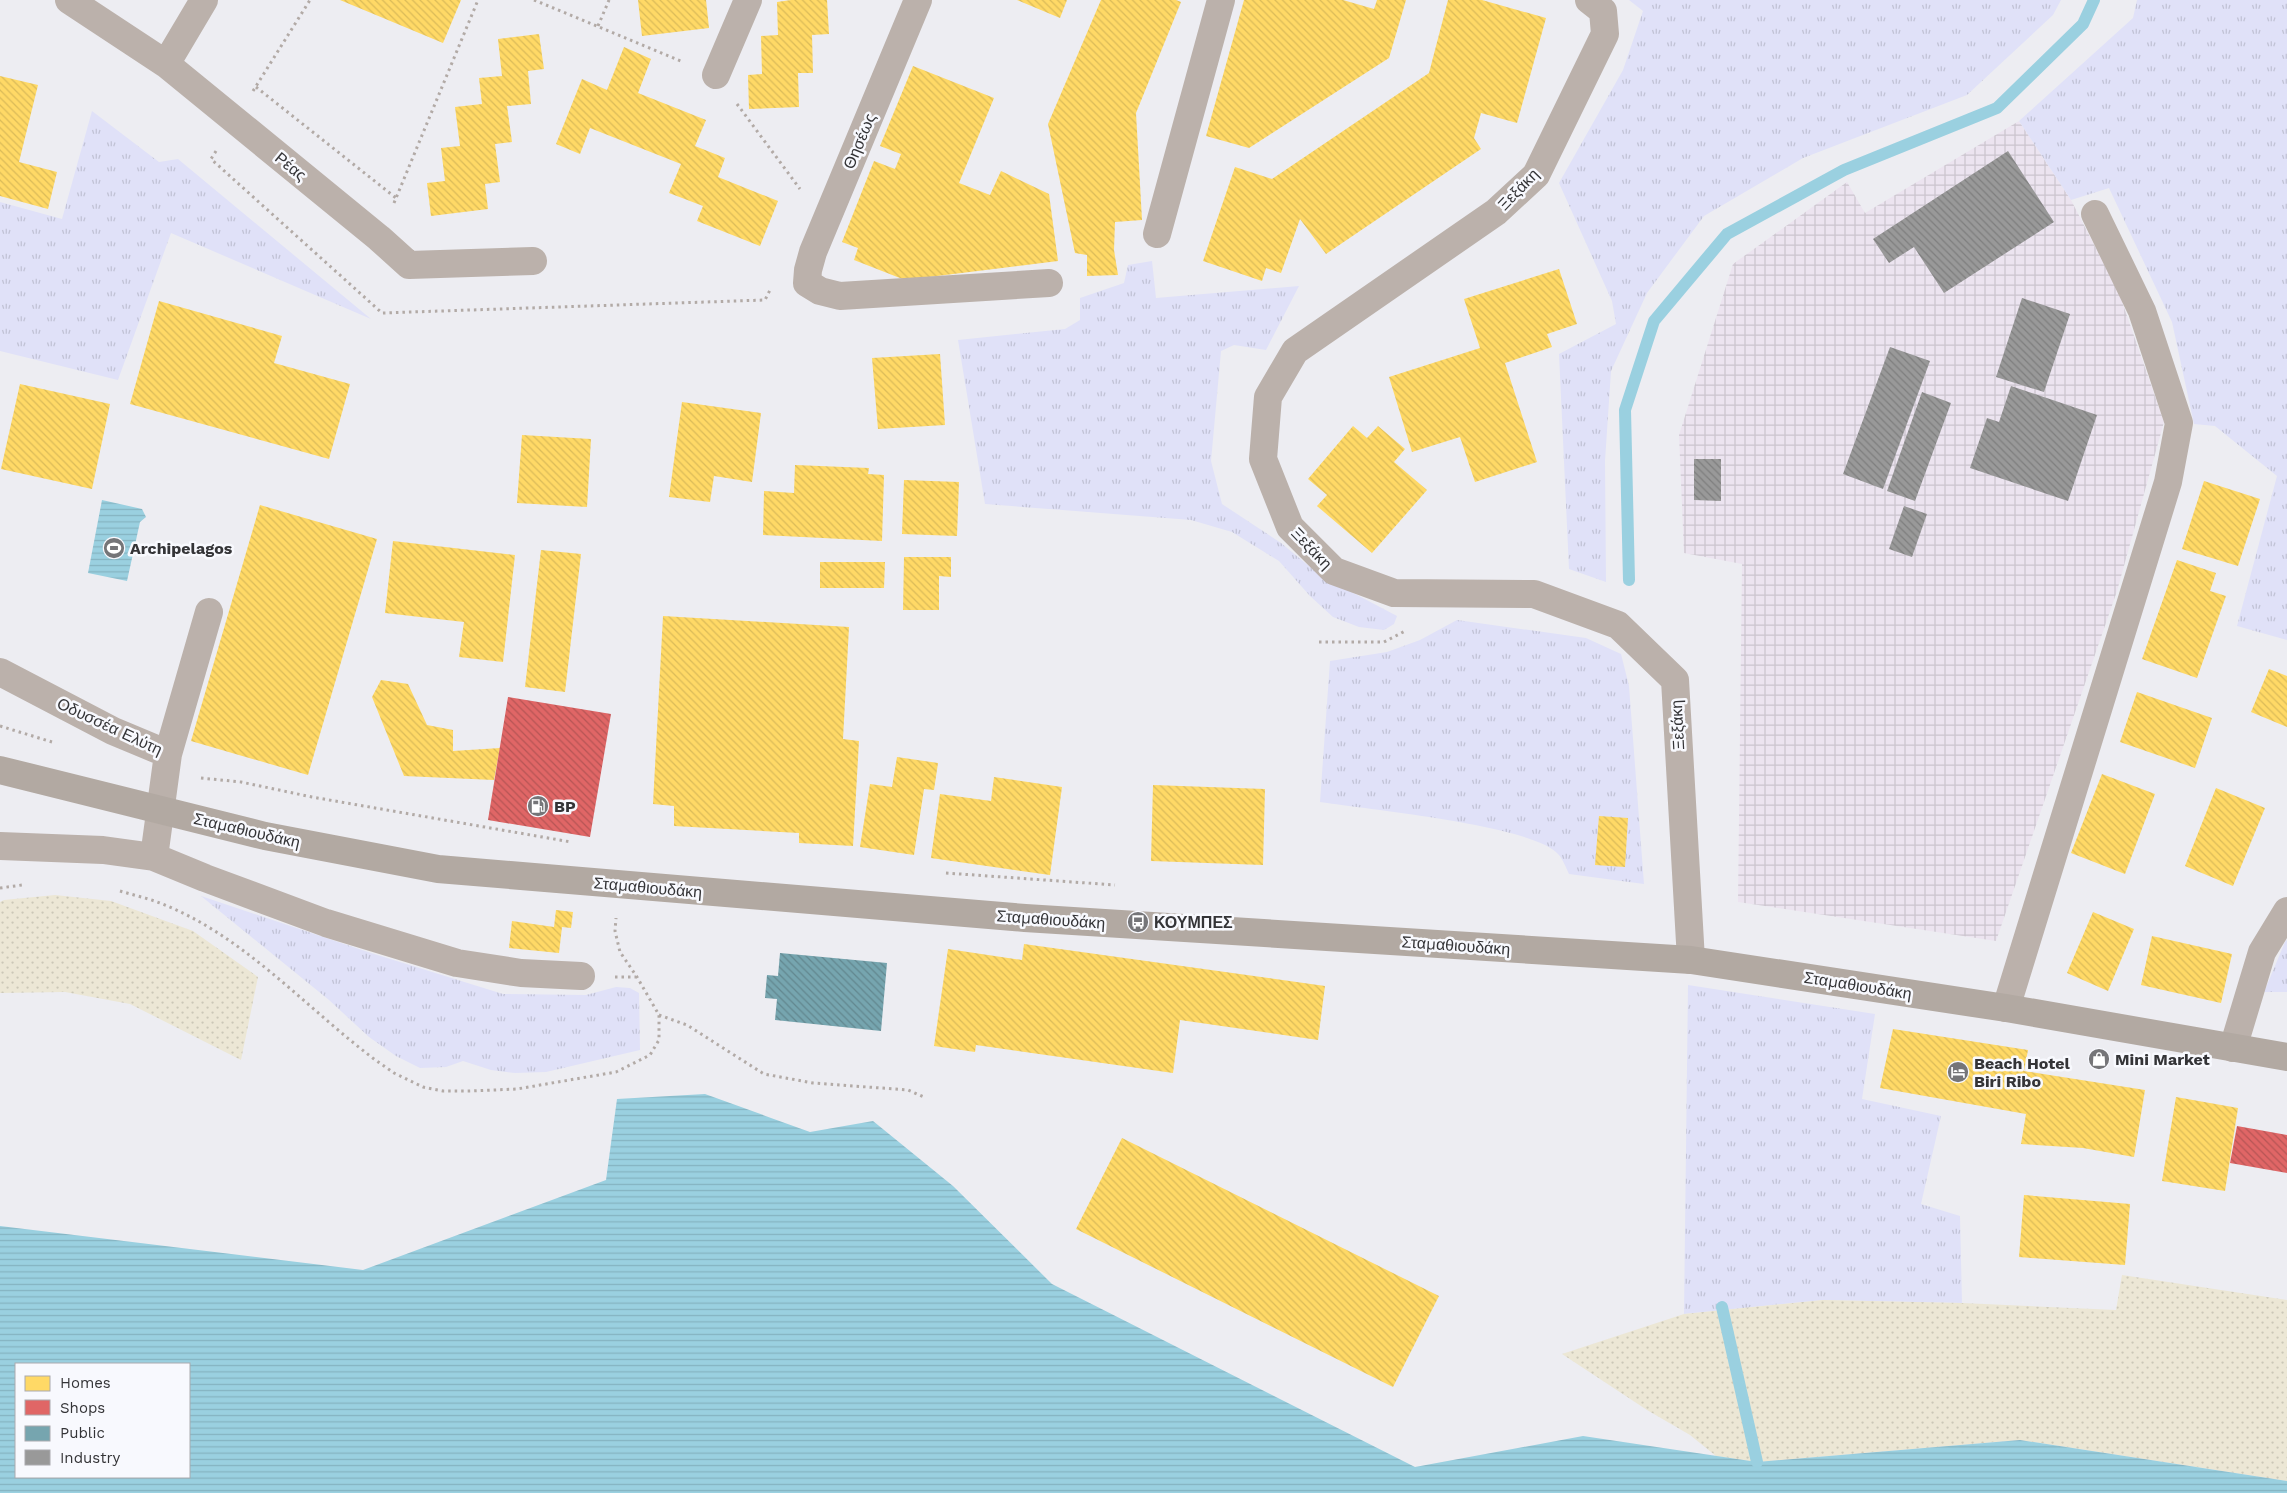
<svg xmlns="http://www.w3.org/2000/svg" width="2287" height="1493" viewBox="0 0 2287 1493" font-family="'Work Sans',sans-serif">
  <defs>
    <pattern id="industrial-grid" width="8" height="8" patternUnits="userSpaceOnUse" patternTransform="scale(1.25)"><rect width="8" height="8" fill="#ece4f0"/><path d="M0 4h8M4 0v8" fill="none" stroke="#cbc4ce"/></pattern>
    <pattern id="grass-tufts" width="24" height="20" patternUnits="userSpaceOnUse" patternTransform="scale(1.25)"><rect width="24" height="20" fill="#e0e1f8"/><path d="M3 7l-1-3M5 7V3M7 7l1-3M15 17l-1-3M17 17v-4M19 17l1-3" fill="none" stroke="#c1c2d5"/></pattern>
    <pattern id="sand-dots" width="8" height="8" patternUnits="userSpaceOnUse" patternTransform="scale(1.25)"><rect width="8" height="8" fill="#ece7d5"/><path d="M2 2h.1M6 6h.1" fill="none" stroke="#cbc7b7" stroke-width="1.8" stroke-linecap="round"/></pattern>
    <pattern id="water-rules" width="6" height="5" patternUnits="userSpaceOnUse" patternTransform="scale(1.25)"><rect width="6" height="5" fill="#9ad0e0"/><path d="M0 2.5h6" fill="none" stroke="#85b3c1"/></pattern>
    <pattern id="homes-back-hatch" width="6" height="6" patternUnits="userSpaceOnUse" patternTransform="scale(1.25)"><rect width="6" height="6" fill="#ffd966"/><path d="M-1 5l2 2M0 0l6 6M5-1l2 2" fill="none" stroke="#dbbb59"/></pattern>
    <pattern id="shops-back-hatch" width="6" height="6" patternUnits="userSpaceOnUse" patternTransform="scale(1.25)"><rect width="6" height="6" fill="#e06666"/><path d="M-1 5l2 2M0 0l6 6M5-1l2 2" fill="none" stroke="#b65555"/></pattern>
    <pattern id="public-back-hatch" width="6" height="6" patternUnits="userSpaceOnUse" patternTransform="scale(1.25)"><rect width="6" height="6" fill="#76a5af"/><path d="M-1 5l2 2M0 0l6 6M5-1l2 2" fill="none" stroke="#62878f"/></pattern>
    <pattern id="industry-back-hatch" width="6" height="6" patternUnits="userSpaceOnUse" patternTransform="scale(1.25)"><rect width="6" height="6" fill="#999"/><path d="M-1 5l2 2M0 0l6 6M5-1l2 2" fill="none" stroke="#7e7e7e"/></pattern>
  </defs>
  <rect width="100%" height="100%" fill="#ededf2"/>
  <path fill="url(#industrial-grid)" d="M2019,121L2071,200L2119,293L2164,422L2117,591L1996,941L1738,902L1742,564L1684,553L1679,435L1733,264L1847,182L1865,213Z"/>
  <path fill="url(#grass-tufts)" d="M1629,0H2061L2053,15L1967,95L1803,158L1704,216L1647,293L1611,371L1605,461L1606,582L1569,569L1559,354L1616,324L1612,301L1559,183L1623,70L1643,11Z
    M2137,0H2287V640L2237,626L2277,476L2215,426L2194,424L2172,322L2109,188L2071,200L2019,121L2133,18Z
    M92,111L159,162L178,159L371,319L171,233L118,380L0,351V202L62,219Z
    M1152,261L1156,298L1299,286L1266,350L1234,345L1221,351L1211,461L1222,504L1281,543L1321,576L1397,616L1394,624L1384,630L1359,627L1333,617L1310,596L1279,561L1232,532L1191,520L985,504L958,340L1065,329L1080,320V298L1124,283L1128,265Z
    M1457,620L1586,638L1621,654L1629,686L1644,884L1569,874C1566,868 1563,859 1558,854C1533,825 1364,809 1320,802L1330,661L1387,652L1420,640Z
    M201,896L371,953L503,994L586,995L616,987L630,988L639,993L640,1050L546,1072L515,1073L491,1070L463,1061L446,1067L420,1068L396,1056L369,1037L329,1000Z
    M2287,940V992H2264L2285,942Z
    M1688,985L1875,1014L1862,1099L1941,1116L1921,1204L1960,1216L1962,1303L1823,1300L1684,1314Z"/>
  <path fill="url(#sand-dots)" d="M55,895L111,901L193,931L258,977L241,1060L130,1004L65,992L0,993V902L4,900Z
    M2122,1275L2287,1300V1481L2020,1440L1757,1462L1716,1456L1690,1435L1647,1410L1562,1354L1684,1314L1823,1300L1962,1303L2116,1310Z"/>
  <path fill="url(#water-rules)" fill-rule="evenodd" d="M102,500L142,509L146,517L140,522L127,581L88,573Z
    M705,1094L810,1132L873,1121L953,1186L1052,1284L1415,1467L1583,1436L1757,1462L2020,1440L2287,1481V1493H0V1226L363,1270L606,1180L617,1099ZM189,1364V1477H16V1364Z"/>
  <path fill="url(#homes-back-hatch)" d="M340,0H461L443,43Z
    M638,0H706L709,28L642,36Z
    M791,0H827L829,34L812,35L813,73H798L799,107L749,109L748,75L762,74L761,36L778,35L777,2Z
    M1017,0H1067L1060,18Z
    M1101,0H1176L1181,2L1136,113L1142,220L1115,222L1114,250L1118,275L1087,276V255L1075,253L1048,124Z
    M1244,0H1343L1374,9L1377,0H1406L1389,58L1249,148L1206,136Z
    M1448,0H1482L1546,18L1517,123L1481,113L1474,138L1481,149L1326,254L1300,219L1281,273L1266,268L1262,281L1203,261L1235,167L1272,179L1429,73Z
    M539,34L544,69L528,71L531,104L507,106L512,142L495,144L500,182L485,184L488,209L431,216L427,183L445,181L441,148L460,146L455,107L482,104L479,78L502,76L498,39Z
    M624,47L651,59L638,93L706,120L695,146L725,158L718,177L778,201L760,246L697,221L703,206L669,193L681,164L590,128L580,154L556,144L582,79L607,90Z
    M913,66L994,98L959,183L990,195L1001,171L1049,194L1058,261L905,280L854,260L858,248L842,242L874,161L895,169L901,154L880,146Z
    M0,76L38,85L19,162L57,172L48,209L0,196Z
    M1559,269L1577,324L1547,334L1552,347L1505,363L1537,462L1475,482L1460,437L1412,452L1389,377L1480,348L1464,299Z
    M159,301L282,336L274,363L350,384L329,459L130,404Z
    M940,354L945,425L878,429L872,358Z
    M20,384L110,404L92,489L1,469Z
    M682,402L761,413L752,482L714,476L710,502L669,497Z
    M1353,426L1367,438L1378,426L1405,449L1394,462L1427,490L1372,553L1317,506L1327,495L1308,479Z
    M522,435L591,439L587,507L517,503Z
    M795,465L869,468L868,474L884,475L882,541L763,535L764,491L794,493Z
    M904,480L959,482L957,536L902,534Z
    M2204,481L2260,499L2238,566L2182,549Z
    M260,505L377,539L308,775L191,741Z
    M393,541L515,555L503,662L459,657L464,622L385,613Z
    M541,550L581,554L565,692L525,687Z
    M904,557H951V577L939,576V610H903Z
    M2177,560L2216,573L2210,591L2226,596L2197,678L2142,659Z
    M820,562H885L884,588H820Z
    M663,616L849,627L843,739L859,741L853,846L799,843V833L674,826V806L653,804Z
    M2269,669L2287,676V727L2251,712Z
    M381,680L408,684L427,725L453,730V751L500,748L494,780L404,776L372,697Z
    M2137,692L2212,718L2195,768L2120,742Z
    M897,757L938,763L934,790L924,789L914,855L860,847L870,784L892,787Z
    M2102,774L2155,794L2125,874L2071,853Z
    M994,777L1062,787L1050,875L931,858L940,794L991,801Z
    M1153,785L1265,789L1263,865L1151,861Z
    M2216,788L2265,808L2233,886L2185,866Z
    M1599,816L1628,818L1625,867L1595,865Z
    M556,910L573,912L571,928L562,927L559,953L509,948L512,921L554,927Z
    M2093,912L2134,929L2108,991L2067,973Z
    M2152,936L2232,954L2221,1003L2141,985Z
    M1024,944L1325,986L1318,1040L1180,1020L1173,1073L976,1045L975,1052L934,1046L948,949L1022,960Z
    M1893,1029L2028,1050L2024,1071L2145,1090L2134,1157L2083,1148L2021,1144L2026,1114L1880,1088Z
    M2176,1097L2238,1108L2225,1191L2162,1181Z
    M1122,1138L1439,1296L1393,1387L1076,1229Z
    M2024,1195L2130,1204L2125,1265L2019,1257Z"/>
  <path fill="url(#shops-back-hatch)" d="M508,697L611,714L590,837L488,820Z
    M2237,1126L2287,1135V1173L2230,1163Z"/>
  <path fill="url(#public-back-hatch)" d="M780,953L887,963L881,1031L775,1020L777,999L765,998L767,975L778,976Z"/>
  <path fill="url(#industry-back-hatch)" d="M2008,151L2054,222L1944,293L1914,247L1889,263L1873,239Z
    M2022,298L2070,314L2044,392L1996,377Z
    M1890,347L1930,361L1883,489L1843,474Z
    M2011,386L2097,415L2068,501L1970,468L1987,418L1999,422Z
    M1922,392L1951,403L1915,501L1887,491Z
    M1694,459H1721V501L1694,500Z
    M1904,506L1927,514L1912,557L1889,549Z"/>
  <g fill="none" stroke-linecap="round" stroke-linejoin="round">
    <path stroke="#9ad0e0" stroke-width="12" d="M1629,580L1625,410L1654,321L1727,234L1844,170L1997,108L2083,24L2094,0
      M1722,1307L1757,1462"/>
    <path stroke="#b2aaa6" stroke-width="3" stroke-dasharray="2.5 4" stroke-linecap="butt" d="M534,0L683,62
      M598,26L609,0
      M256,87L396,198
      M253,91L310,0
      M737,104L800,189
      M216,151L211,159L382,313L765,300L771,288
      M394,203L478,0
      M1319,642H1384L1407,630
      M0,726L52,742
      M201,778L241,782L312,797L571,842
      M946,873L1115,885
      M0,888L22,885
      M120,891C133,895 147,898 160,903C243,935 304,1006 374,1059L394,1073L423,1087L443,1091H470L517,1089L616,1072L650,1055L659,1040V1015L637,977L620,952L615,931L616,918
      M615,977H636
      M659,1015L687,1025L764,1074L813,1083L908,1090L926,1098"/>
    <path stroke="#bbb1ab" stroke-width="28" d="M69,0L166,64L379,238L409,265L533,261
      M918,0L813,252L808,270L807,283L820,291L840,296L1049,283
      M1589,0L1603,11L1605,34L1536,175L1496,212L1295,351L1268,397L1263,459L1290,527L1334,571L1394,593L1534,594L1618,625L1675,680L1691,960
      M166,64L204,0
      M716,75L748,0
      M1157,234L1221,0
      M0,672L113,731L168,754L154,857
      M168,754L209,612
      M0,846L103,850L154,857L205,878L326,923L457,963L521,973L581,976
      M2006,1008L2168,482L2179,423L2142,311L2095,214
      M2233,1048L2262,952L2287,911"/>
    <path stroke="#b2a9a2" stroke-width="28" d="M0,770L265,836L438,869L1025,918L1691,960L2006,1008L2287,1057"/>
  </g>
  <defs>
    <g id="stadium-disc" transform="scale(1.125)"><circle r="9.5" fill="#757578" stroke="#f8f9fe"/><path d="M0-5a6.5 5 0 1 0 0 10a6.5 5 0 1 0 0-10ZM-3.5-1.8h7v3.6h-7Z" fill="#fff"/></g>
    <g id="fuel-disc" transform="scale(1.125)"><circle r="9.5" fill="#757578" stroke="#f8f9fe"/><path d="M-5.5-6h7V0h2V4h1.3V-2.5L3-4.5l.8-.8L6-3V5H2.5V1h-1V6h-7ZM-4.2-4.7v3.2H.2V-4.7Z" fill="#fff"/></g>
    <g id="bus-disc" transform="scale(1.125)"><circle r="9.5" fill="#757578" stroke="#f8f9fe"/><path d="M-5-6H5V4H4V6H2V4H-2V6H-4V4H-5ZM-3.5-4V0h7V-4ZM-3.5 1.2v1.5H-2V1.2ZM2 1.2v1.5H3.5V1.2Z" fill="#fff"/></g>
    <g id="shop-disc" transform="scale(1.125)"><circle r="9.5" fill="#757578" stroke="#f8f9fe"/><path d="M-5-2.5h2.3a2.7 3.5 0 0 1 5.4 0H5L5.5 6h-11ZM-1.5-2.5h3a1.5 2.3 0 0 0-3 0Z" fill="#fff"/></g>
    <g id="hotel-disc" transform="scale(1.125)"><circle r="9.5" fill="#757578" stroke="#f8f9fe"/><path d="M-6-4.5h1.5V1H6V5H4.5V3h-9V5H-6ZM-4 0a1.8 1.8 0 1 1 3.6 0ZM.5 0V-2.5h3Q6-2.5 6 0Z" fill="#fff"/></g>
  </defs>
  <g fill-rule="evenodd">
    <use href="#stadium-disc" x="114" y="548"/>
    <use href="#fuel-disc" x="538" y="806"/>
    <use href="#bus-disc" x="1138" y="922"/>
    <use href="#shop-disc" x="2099" y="1059"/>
    <use href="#hotel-disc" x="1958" y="1072"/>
  </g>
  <g text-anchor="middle" stroke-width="5" stroke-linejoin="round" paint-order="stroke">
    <g font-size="16" fill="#343437" stroke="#f8f9fe">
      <text transform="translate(859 141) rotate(-67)" y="6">Θησέως</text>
      <text transform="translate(291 166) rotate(39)" y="6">Ρέας</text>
      <text transform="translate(1518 189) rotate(-46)" y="6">Ξεξάκη</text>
      <text transform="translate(1312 548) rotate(46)" y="6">Ξεξάκη</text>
      <text transform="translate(1677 725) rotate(-93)" y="6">Ξεξάκη</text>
      <text transform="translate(110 726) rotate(25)" y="6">Οδυσσέα Ελύτη</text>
      <text transform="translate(247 830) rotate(13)" y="6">Σταμαθιουδάκη</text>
      <text transform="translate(648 887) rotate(5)" y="6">Σταμαθιουδάκη</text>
      <text transform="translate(1051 919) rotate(4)" y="6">Σταμαθιουδάκη</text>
      <text transform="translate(1456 945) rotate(4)" y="6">Σταμαθιουδάκη</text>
      <text transform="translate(1858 985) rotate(9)" y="6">Σταμαθιουδάκη</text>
    </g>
    <g font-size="16" font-weight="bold" fill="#343437" stroke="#f8f9fe" text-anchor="start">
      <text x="130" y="554">Archipelagos</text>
      <text x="554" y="812">BP</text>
      <text x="1154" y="928">ΚΟΥΜΠΕΣ</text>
      <text x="2115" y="1065">Mini Market</text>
      <text x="1974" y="1069">Beach Hotel<tspan x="1974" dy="18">Biri Ribo</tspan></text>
    </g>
  </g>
  <rect x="15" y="1363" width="175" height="115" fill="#f8f9fe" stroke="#aaaaae"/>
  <rect x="25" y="1376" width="25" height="15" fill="#ffd966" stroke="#aaaaae"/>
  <text x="60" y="1388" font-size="15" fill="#343437">Homes</text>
  <rect x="25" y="1400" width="25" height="15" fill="#e06666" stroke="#aaaaae"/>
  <text x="60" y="1413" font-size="15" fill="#343437">Shops</text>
  <rect x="25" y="1426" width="25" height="15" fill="#76a5af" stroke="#aaaaae"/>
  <text x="60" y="1438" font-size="15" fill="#343437">Public</text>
  <rect x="25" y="1450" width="25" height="15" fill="#999999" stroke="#aaaaae"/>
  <text x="60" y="1463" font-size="15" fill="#343437">Industry</text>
</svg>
